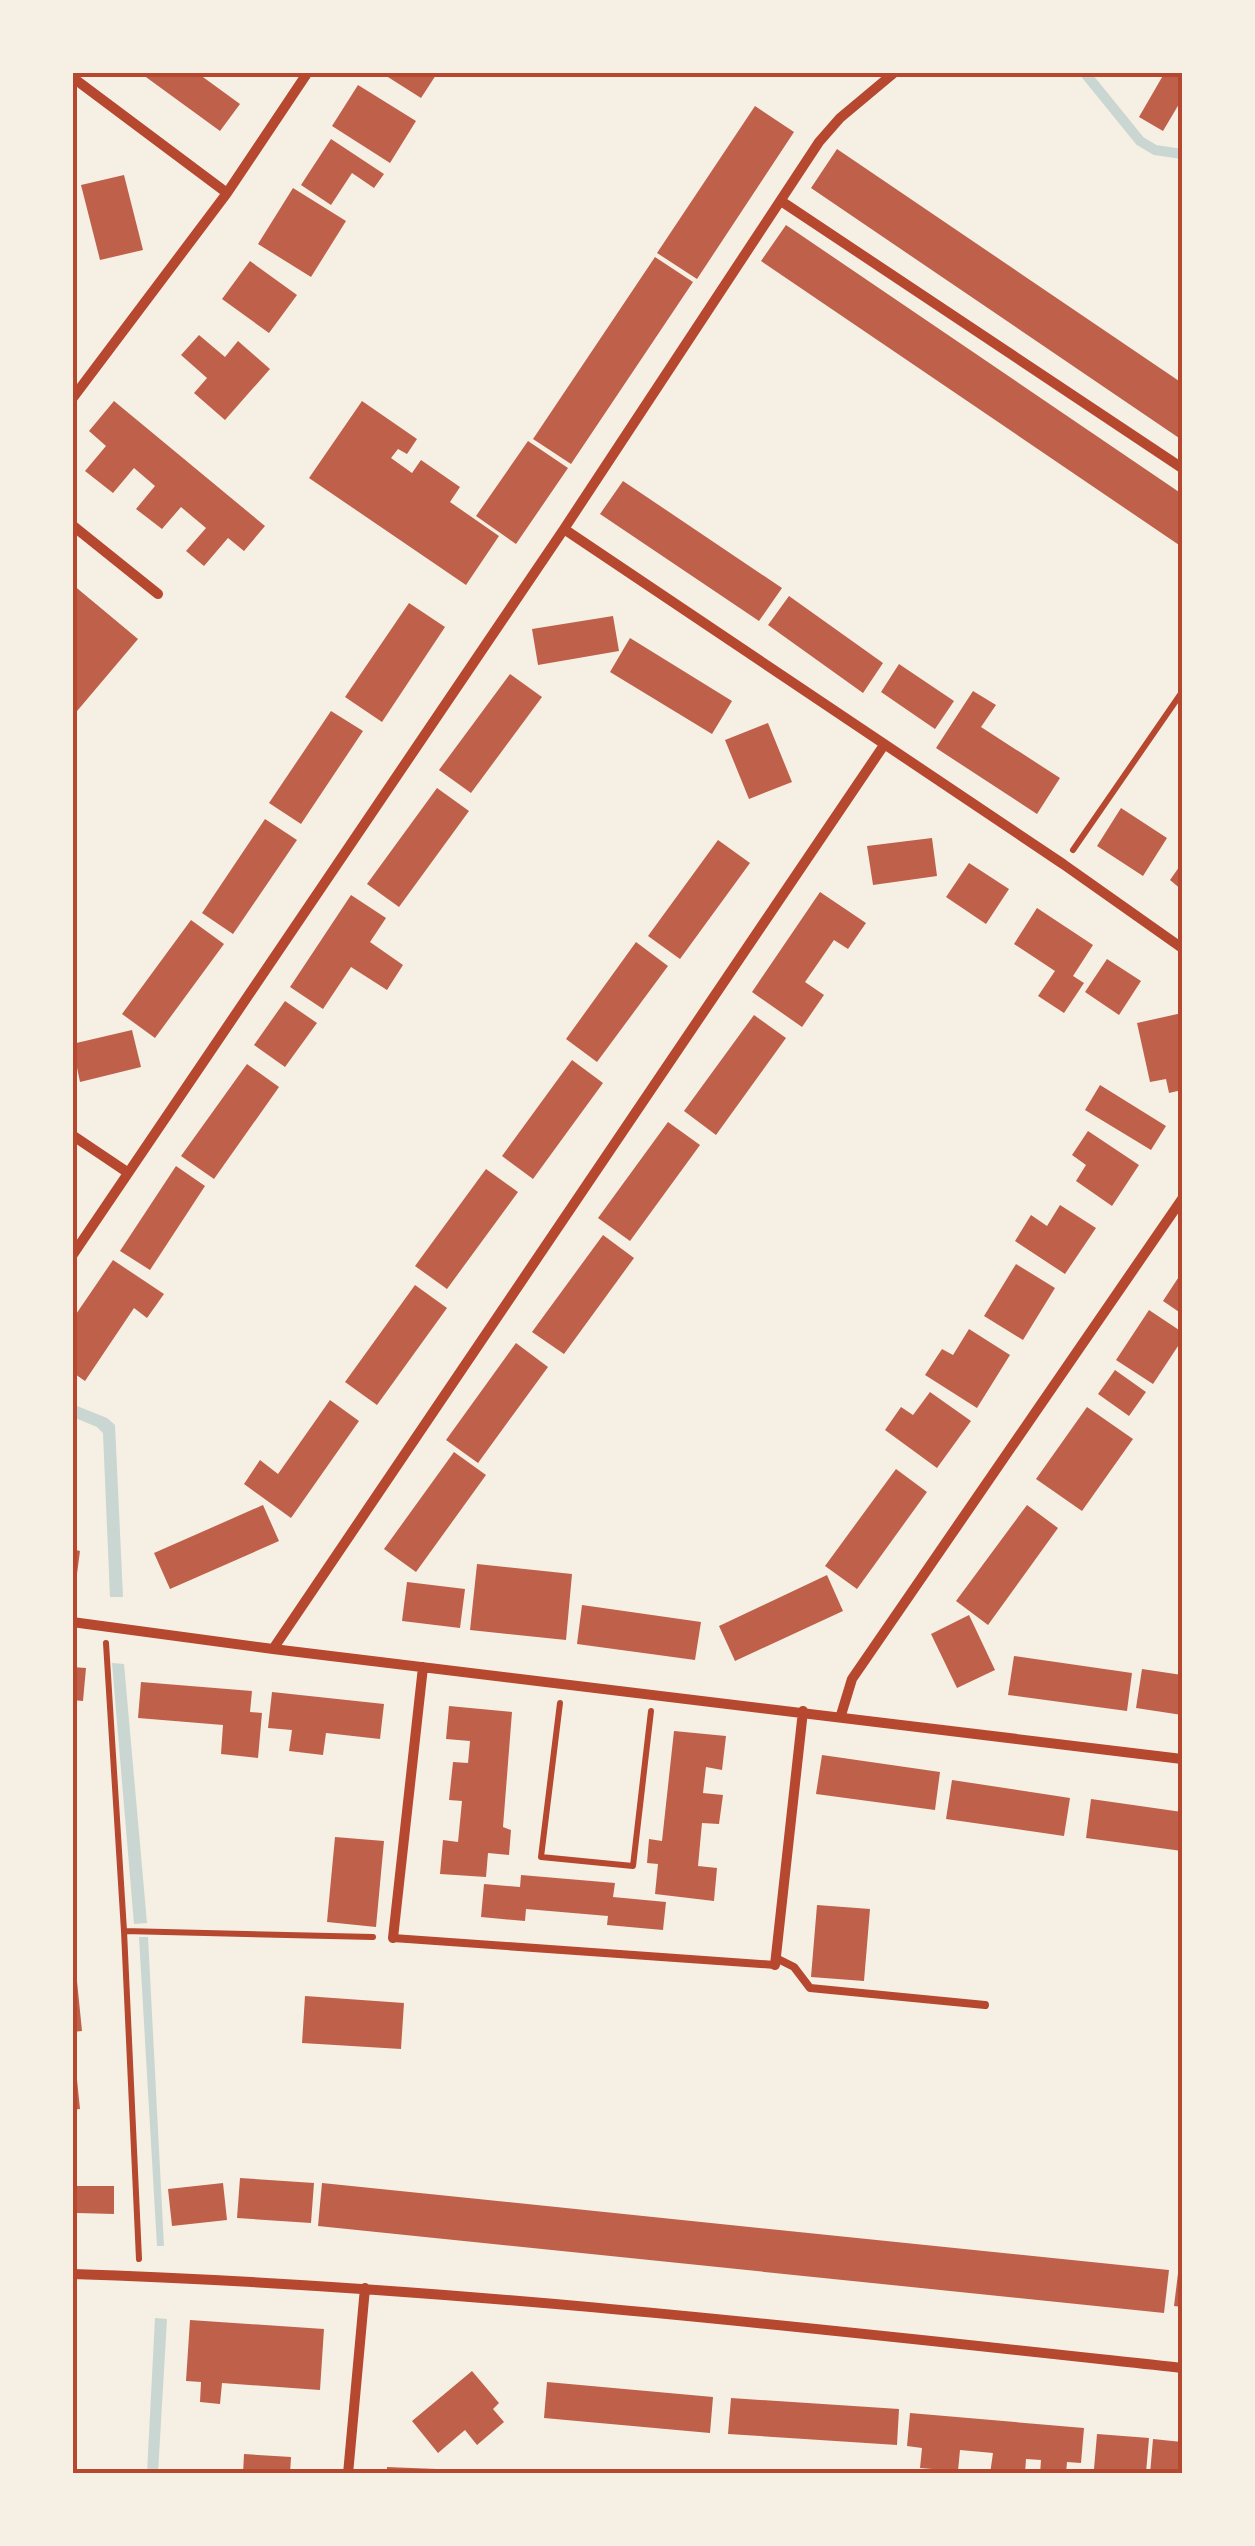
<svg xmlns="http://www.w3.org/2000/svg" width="1255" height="2546" viewBox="0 0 1255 2546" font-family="'Fira Sans',sans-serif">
  <rect width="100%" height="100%" fill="#f6efe4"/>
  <path fill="#c9d6d2" d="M72,1404L107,1418L115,1425L123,1597H110L103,1433L97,1427L73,1417Z
    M112,1663L124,1664L147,1923L134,1924Z
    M139,1937H148L164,2246H157Z
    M155,2318L167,2319L158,2473H147Z"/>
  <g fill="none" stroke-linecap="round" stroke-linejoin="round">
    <path stroke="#c9d6d2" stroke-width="10" d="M1084,72L1140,141L1155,150L1182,154"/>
  </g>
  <path fill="#bf614a" d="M139,72H196L240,104L220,131Z
    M380,72H432L436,75L421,98Z
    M1165,72L1182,75V99L1163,131L1139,117Z
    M358,85L416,121L390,163L332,126Z
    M755,106L794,132L697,279L657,253Z
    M331,139L384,174L374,188L352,173L331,205L301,185Z
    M837,149L1182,383V440L811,188Z
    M124,175L143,250L100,260L81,185Z
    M293,188L346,221L311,277L258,244Z
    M786,225L1182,494V547L761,261Z
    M655,257L693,282L571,464L533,439Z
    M250,261L297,295L269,333L222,299Z
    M199,335L225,357L238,341L270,369L225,420L194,393L207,378L181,355Z
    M114,401L265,526L244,551L228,538L204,566L186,551L206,528L181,507L162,529L136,509L155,486L134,468L113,493L85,471L106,446L89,431Z
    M362,401L417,439L407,454L398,449L391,458L412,473L421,460L460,487L450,502L499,536L466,585L309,478Z
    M528,441L568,468L516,544L476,516Z
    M623,481L782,588L759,621L600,514Z
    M72,584L138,639L72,717Z
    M789,596L883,663L863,693L768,625Z
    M409,603L445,627L382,722L345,697Z
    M613,616L619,651L538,665L532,629Z
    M630,638L732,701L712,734L610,672Z
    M899,664L954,701L935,729L881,692Z
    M510,674L542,697L471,793L439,770Z
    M973,691L996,705L981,727L1060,778L1037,814L936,748Z
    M331,711L363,731L301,824L269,803Z
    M768,723L792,782L749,799L725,740Z
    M437,788L469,811L399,907L367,884Z
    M1121,808L1167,838L1143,876L1097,846Z
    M265,819L297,840L233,934L202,913Z
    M932,838L937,876L873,885L867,846Z
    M718,840L750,863L680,959L648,936Z
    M969,863L1009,889L986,924L946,897Z
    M1182,863V890L1170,880Z
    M820,892L866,923L848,949L834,940L805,982L824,995L802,1027L752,992Z
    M351,895L386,918L370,942L403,965L387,990L351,967L323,1009L290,987Z
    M1037,908L1093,945L1073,976L1084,983L1064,1013L1038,996L1055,971L1014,944Z
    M191,920L224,944L155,1038L122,1014Z
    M636,942L668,966L597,1062L566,1039Z
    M1107,959L1141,981L1119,1015L1085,992Z
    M285,1001L317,1023L285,1067L254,1045Z
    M1182,1013V1090L1169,1093L1166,1079L1150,1082L1137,1023Z
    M754,1015L786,1038L716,1135L684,1111Z
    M132,1030L141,1067L80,1082L72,1044Z
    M572,1060L603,1083L533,1179L502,1156Z
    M247,1064L279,1087L214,1179L181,1156Z
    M1100,1085L1166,1126L1151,1150L1085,1110Z
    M668,1122L700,1145L630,1241L598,1218Z
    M1088,1131L1139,1165L1112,1206L1076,1181L1086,1165L1072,1155Z
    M176,1166L205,1186L150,1270L120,1251Z
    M486,1169L518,1192L447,1289L415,1266Z
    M1060,1205L1096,1228L1065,1274L1015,1241L1031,1215L1047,1226Z
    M603,1235L634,1258L564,1354L532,1332Z
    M113,1260L164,1294L147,1318L134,1308L85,1381L72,1372V1320Z
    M1016,1264L1055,1288L1023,1340L984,1316Z
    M1182,1272V1314L1163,1301Z
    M415,1285L447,1308L377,1405L345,1382Z
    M1149,1310L1182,1332V1340L1153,1384L1116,1360Z
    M969,1329L1010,1355L977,1408L925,1375L942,1349L953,1355Z
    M516,1343L548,1367L478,1463L446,1440Z
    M1115,1370L1146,1392L1129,1416L1098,1394Z
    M930,1392L971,1421L937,1468L885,1430L901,1407L913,1415Z
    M330,1400L359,1421L291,1518L244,1484L260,1460L278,1474Z
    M1087,1407L1133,1439L1082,1511L1036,1479Z
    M454,1452L486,1475L416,1572L384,1549Z
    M896,1469L927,1492L857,1589L825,1566Z
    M263,1505L279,1541L170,1589L154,1553Z
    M1027,1505L1058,1528L988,1625L956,1601Z
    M72,1549L80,1551L75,1589H72Z
    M477,1564L572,1574L566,1640L470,1630Z
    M827,1575L843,1611L735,1661L719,1626Z
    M407,1582L465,1589L460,1628L402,1621Z
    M582,1605L701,1622L695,1660L577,1644Z
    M969,1615L995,1670L957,1688L931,1634Z
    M1014,1656L1132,1673L1127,1711L1008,1695Z
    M72,1667L86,1668L83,1701L72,1700Z
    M1142,1669L1182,1675V1715L1136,1708Z
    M141,1682L252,1691L250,1712L262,1713L258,1758L221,1754L223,1725L138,1718Z
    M272,1692L384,1704L380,1739L326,1733L323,1755L289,1751L292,1730L268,1728Z
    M449,1706L512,1712L503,1827L511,1830L509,1855L488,1853L486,1877L440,1874L443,1840L458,1842L462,1801L449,1800L453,1762L468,1763L470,1741L446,1739Z
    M674,1731L726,1736L722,1770L706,1767L703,1793L723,1795L719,1824L702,1823L698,1866L717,1868L714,1901L655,1894L658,1864L647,1863L649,1839L662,1841Z
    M822,1755L940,1772L935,1810L816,1794Z
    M952,1780L1070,1798L1064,1836L946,1819Z
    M1091,1799L1182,1812V1851L1086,1838Z
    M335,1837L384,1841L376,1927L327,1922Z
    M521,1875L615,1883L613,1897L666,1902L663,1930L607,1925L608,1916L526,1909L525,1921L481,1917L484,1884L520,1887Z
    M817,1905L870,1909L864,1981L811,1977Z
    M72,1961H75L82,2031L72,2032Z
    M305,1996L404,2003L401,2049L302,2043Z
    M72,2060H75L80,2109L72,2110Z
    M240,2178L314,2183L311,2223L237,2218Z
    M223,2183L227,2220L172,2226L168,2189Z
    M322,2183L1169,2270L1164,2313L318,2226Z
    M72,2186H114V2214L77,2213V2223H72Z
    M1180,2257H1182V2307L1174,2306Z
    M190,2320L324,2329L320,2390L222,2383L220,2404L200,2402L201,2382L186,2381Z
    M472,2371L499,2403L493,2409L504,2422L477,2445L465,2430L438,2453L412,2421Z
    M547,2382L713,2397L710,2433L544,2418Z
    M731,2398L899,2409L897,2445L728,2434Z
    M910,2413L1084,2428L1081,2463L1067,2462L1066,2474H1040L1041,2460L1026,2459L1025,2474H990L993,2453L960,2450L958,2471L920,2468L922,2448L907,2446Z
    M1097,2434L1149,2438L1146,2473L1105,2474V2470L1094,2469Z
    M1153,2439L1182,2442V2474H1150Z
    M244,2454L291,2457L290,2474H243Z
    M387,2467L437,2469L436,2474H387Z"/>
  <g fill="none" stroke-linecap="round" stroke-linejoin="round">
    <path stroke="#b5482f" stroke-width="6" d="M1073,850L1182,692
      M106,1643L124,1931L139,2259
      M560,1703L541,1857L633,1866L651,1711
      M124,1931L373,1937"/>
    <path stroke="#b5482f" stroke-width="8" d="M393,1938L775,1965
      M776,1958L794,1967L810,1988L985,2005"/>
    <path stroke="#b5482f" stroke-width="10" d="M72,77L227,193
      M781,201L1182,468
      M72,399L227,193L308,72
      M72,525L158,594
      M564,529L1063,864L1182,948
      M72,1135L127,1172
      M72,1256L564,529L819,142L840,118L895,72
      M72,1622L273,1649L1182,1759
      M273,1649L884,745
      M841,1715L852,1679L1182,1199
      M393,1938L423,1667
      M775,1965L803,1711
      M72,2274C444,2286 813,2328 1182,2368
      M348,2474L365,2288"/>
  </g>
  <rect width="1255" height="2546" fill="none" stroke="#f6efe4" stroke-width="150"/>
  <rect x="75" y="75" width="1105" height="2396" fill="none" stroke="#b5482f" stroke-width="4"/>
</svg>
